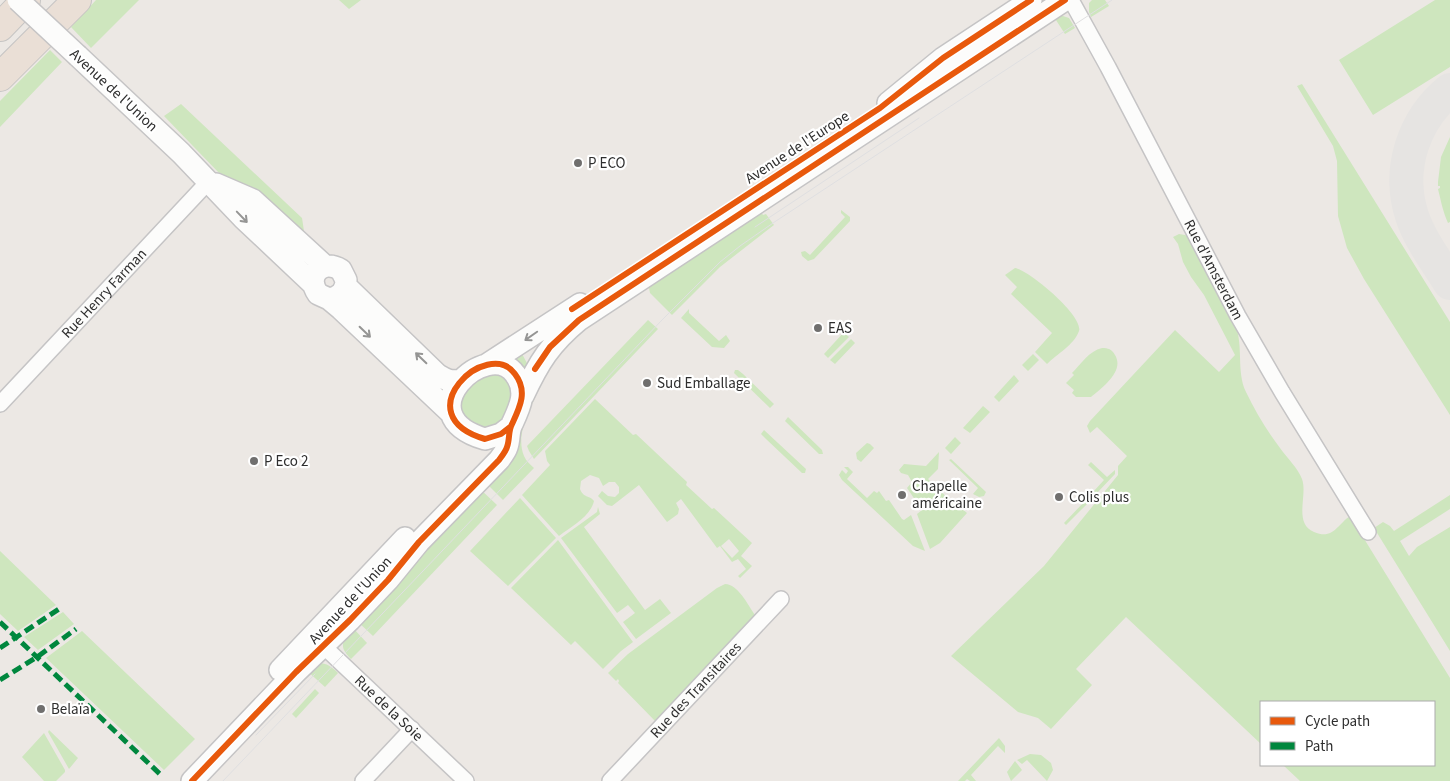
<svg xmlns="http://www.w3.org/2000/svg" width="1450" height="781" viewBox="0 0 1450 781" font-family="'Source Sans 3',sans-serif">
  <rect width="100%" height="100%" fill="#ece8e4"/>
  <path fill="#cee6be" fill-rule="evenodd" d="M96,0H139L91,48L71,27Z
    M339,0H361L349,9Z
    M1092,0H1105L1109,6L1091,17L1089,12V3Z
    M1435,0H1450V67L1373,115L1339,60Z
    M1060,15L1069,18L1075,28L1065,34L1054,17Z
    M50,50L62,62L0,127V101Z
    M1302,84L1450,322V415L1364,279L1347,248L1338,216L1337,161L1333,146L1297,86Z
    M181,104L302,218L304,231L300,234L265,202L220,174L164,116Z
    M1450,137V222L1448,223C1443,212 1441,201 1438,189L1440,188V186H1438V182L1441,157Z
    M758,208L763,215L766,214L774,225L720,267L672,315L650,293L648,283Z
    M841,210L850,217V221L814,259L808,261L802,256L801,252L805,251L810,255L845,217L841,213Z
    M1179,234L1185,235L1189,237L1235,324C1244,346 1236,371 1246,392C1255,411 1267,431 1280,448C1287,458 1298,468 1302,479C1308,495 1293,523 1314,532C1333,540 1337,525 1350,516L1450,678V781H1300L1283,765H1434V702H1261V744L1126,617L1076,669L1092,685L1051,729L1038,718L1018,712L951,656L1044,566L1118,475V466L1127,456L1097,427L1090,433L1087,426L1090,421L1175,330L1219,372L1235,355L1204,295L1191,277L1183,262L1178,244L1173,237Z
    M1015,268C1029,270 1084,316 1079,331C1074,345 1057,354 1047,364L1035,352L1052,333L1011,294L1017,287L1005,275Z
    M689,309V313L719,341L726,335L730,341L724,348L712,347L681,318Z
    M648,320L658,329L534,459L529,451L527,446Z
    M844,332L849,337L828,358L824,354Z
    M851,339L855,343L835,364L830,360Z
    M1102,348C1108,348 1112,349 1115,355C1125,371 1102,388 1091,397H1076L1072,393L1074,390L1066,383L1074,375L1072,373C1081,364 1089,351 1102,348Z
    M521,352L528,365L524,371L511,359Z
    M1033,354L1039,360L1028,371L1022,365Z
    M735,370H738L743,374L774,404L770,408L734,373Z
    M499,373L513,382L512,400L501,423L487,430L458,414L462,391L482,378Z
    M1014,375L1019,381L999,402L994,397Z
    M540,378L543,381C534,402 514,432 524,456C526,461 530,464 534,468L503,500L485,482Z
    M595,399L633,435L636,434L687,482L686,485L712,509L714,508L752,543L741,556L752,566L740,578L738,576L746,569L738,559L732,562L720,546L717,548L681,499L676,503L679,509L678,514L667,522L639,485L612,506L607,505L598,496L602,491L608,496L615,497L619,493V487L615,482H609L603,486L599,478L590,475L581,481L580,489C584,499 590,495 594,501C590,517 572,526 559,536L522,495L550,465L547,461L545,451ZM729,539L739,551L732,558L721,546Z
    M983,406L990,412L970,433L963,428Z
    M788,417L822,450L823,454H819L785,421Z
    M764,430L806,469L805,473H802L766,439L761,434Z
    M955,437L961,443L951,454L945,448Z
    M867,443L870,444L874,448L861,462L857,459L856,453Z
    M939,452L938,469L928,479L959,509L960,507L967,513L940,543L930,549L917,514L922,510L907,488L912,482L908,475L901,473L899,470L904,464L926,466Z
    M951,459L986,492L984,496L979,497L973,494L978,488L949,460Z
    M1091,462L1107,477L1115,470V474L1096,494L1093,492L1104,480L1088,465Z
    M844,467H848L853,472L847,479L867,498L874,491L877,493L879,491L886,501L889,500L902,519L904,520L911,515L925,551L913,546L842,480L839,475L842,470L846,474L848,471Z
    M479,488L497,505L373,636L357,621Z
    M1450,495V509L1400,541L1409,556L1417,547L1450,527V651L1374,528L1383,522L1390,526L1394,531Z
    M520,498L556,538L508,586L470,551Z
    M1085,501L1087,504L1066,525L1064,523Z
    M598,507L600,514L584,527L645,610L660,599L671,613L636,639L623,622L635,613L628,605L617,613L561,538L597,512Z
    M558,540L633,642L621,651L603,669L575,641L571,645L511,588Z
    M0,551L56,605L18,631L0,614Z
    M725,584C738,584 748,605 755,615L745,628L656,722L618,683L619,681L618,679L616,681L608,673L628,654L717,588Z
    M63,612L74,624L38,650L24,637Z
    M354,629L367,643L351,659C338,646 342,641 354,629Z
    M82,631L195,739L164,770L46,658Z
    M318,663C327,663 332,667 338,673L325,687L306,670Z
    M315,689L319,693L296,718L292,714Z
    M49,730L78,758L69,769L48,732Z
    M44,733L65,770V772L56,781H44L22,757Z
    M999,738L1005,746V753L998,746L971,775L976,781H970L967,779L965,781H958Z
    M1030,754L1041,755L1051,763L1053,770L1047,781L1027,760L1022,764L1017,760Z
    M1015,761L1022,770L1011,781L1007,772Z"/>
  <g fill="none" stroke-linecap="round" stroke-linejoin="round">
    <path stroke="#e6e4e2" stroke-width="34" d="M1450,90C1413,120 1397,170 1412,216C1420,240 1437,262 1450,283"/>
    <g stroke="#c5c4c5" stroke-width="18">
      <g id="street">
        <path id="s1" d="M1071,0L1108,67L1238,316L1282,392L1368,532"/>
        <path id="s2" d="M0,404L209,181"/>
        <path id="s3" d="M317,640L466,781"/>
        <path d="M363,781L412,729"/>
        <path id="s4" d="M610,781L781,599"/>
      </g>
    </g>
    <g stroke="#c5c4c5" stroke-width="24">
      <path id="secondary" d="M78,56L181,153L243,218L313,284
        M888,103L943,58L1031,0
        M216,184L253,200L325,266
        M346,286L438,375C446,380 451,382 461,380
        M329,299C340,297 346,291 346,280L341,270C322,258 305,276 318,294L329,299L341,309L451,413
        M486,365L580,304
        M523,396C539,362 550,344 579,320L1065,0
        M280,670L405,538
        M192,781L296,672L350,620L388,580L419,542L499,460C502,456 506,451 507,447C510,439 508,431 512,424C520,407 528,391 515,374C488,336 403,415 485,439L501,434L510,427"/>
    </g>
    <g stroke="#c6c5c4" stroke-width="30">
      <path id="highway" d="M0,27L26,0
        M0,77L77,0"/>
    </g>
    <use href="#street" stroke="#fcfcfb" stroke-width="15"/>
    <use href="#secondary" stroke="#fcfcfb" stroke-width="21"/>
    <use href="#highway" stroke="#eadfd6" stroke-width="28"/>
    <path stroke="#dfdfe1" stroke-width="1" d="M755,227L919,118
      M256,735L315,674
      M223,781L662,320L720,262L740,246L776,221L1112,0"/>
    <g stroke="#c5c4c5" stroke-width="24" stroke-linecap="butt">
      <path id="secondary-bridge" d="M18,0L78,56"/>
    </g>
    <use href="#secondary-bridge" stroke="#fcfcfb" stroke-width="21"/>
    <path stroke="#00873e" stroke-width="5" stroke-dasharray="10 5" stroke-linecap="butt" d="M0,622L162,776
      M0,648L59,609
      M0,680L37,657L76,629"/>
    <g stroke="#fff" stroke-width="9">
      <path id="cycleway" d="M572,309L880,108L943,58L1031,0
        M535,369L550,347L579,320L1065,0
        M192,781L296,672L350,620L388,580L419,542L499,460C502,456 506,451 507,447C510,439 508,431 512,424C520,407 528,391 515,374C488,336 403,415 485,439L501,434L510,427"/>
    </g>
    <use href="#cycleway" stroke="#e8590c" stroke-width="6"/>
  </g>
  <defs><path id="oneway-shaft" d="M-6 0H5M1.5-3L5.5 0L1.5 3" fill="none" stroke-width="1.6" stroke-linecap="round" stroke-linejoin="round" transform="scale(1.25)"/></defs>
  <g stroke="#959594">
    <use href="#oneway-shaft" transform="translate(242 217) rotate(46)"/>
    <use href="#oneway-shaft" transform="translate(365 332) rotate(44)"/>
    <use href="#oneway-shaft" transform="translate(531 336) rotate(145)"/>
    <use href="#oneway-shaft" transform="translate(421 358) rotate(-136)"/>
  </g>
  <g fill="#706f6e" stroke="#fff" stroke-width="2">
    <circle cx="578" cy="163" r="5"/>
    <circle cx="818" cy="328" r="5"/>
    <circle cx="647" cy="383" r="5"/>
    <circle cx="254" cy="461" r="5"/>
    <circle cx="902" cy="495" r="5"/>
    <circle cx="1059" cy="497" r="5"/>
    <circle cx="41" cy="709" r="5"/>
  </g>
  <g text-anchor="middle" stroke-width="4.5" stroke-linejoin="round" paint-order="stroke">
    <g font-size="15" fill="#2e2e2e" stroke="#fff">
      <text transform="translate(114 90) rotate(43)" y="5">Avenue de l'Union</text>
      <text transform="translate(797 147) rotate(-33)" y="5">Avenue de l'Europe</text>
      <text dy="5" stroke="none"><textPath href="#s1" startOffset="305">Rue d'Amsterdam</textPath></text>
      <text dy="5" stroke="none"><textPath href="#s2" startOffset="152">Rue Henry Farman</textPath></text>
      <text transform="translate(350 600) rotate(-47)" y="5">Avenue de l'Union</text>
      <text dy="5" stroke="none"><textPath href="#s4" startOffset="125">Rue des Transitaires</textPath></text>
      <text dy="5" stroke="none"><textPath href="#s3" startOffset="99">Rue de la Soie</textPath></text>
    </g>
    <g font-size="15" fill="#2e2e2e" stroke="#fff" text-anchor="start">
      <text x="588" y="168">P ECO</text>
      <text x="828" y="333">EAS</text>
      <text x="657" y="388">Sud Emballage</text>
      <text x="264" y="466">P Eco 2</text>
      <text x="912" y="491">Chapelle<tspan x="912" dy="17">américaine</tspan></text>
      <text x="1069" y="502">Colis plus</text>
      <text x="51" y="714">Belaïa</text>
    </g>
  </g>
  <rect x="1260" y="701" width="175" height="65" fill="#ffffff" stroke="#ababab"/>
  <rect x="1270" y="717" width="25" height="8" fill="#e8590c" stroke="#ababab"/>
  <text x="1305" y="726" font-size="15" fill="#2e2e2e">Cycle path</text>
  <rect x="1270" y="742" width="25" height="8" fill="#00873e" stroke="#ababab"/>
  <text x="1305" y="751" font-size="15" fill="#2e2e2e">Path</text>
</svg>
